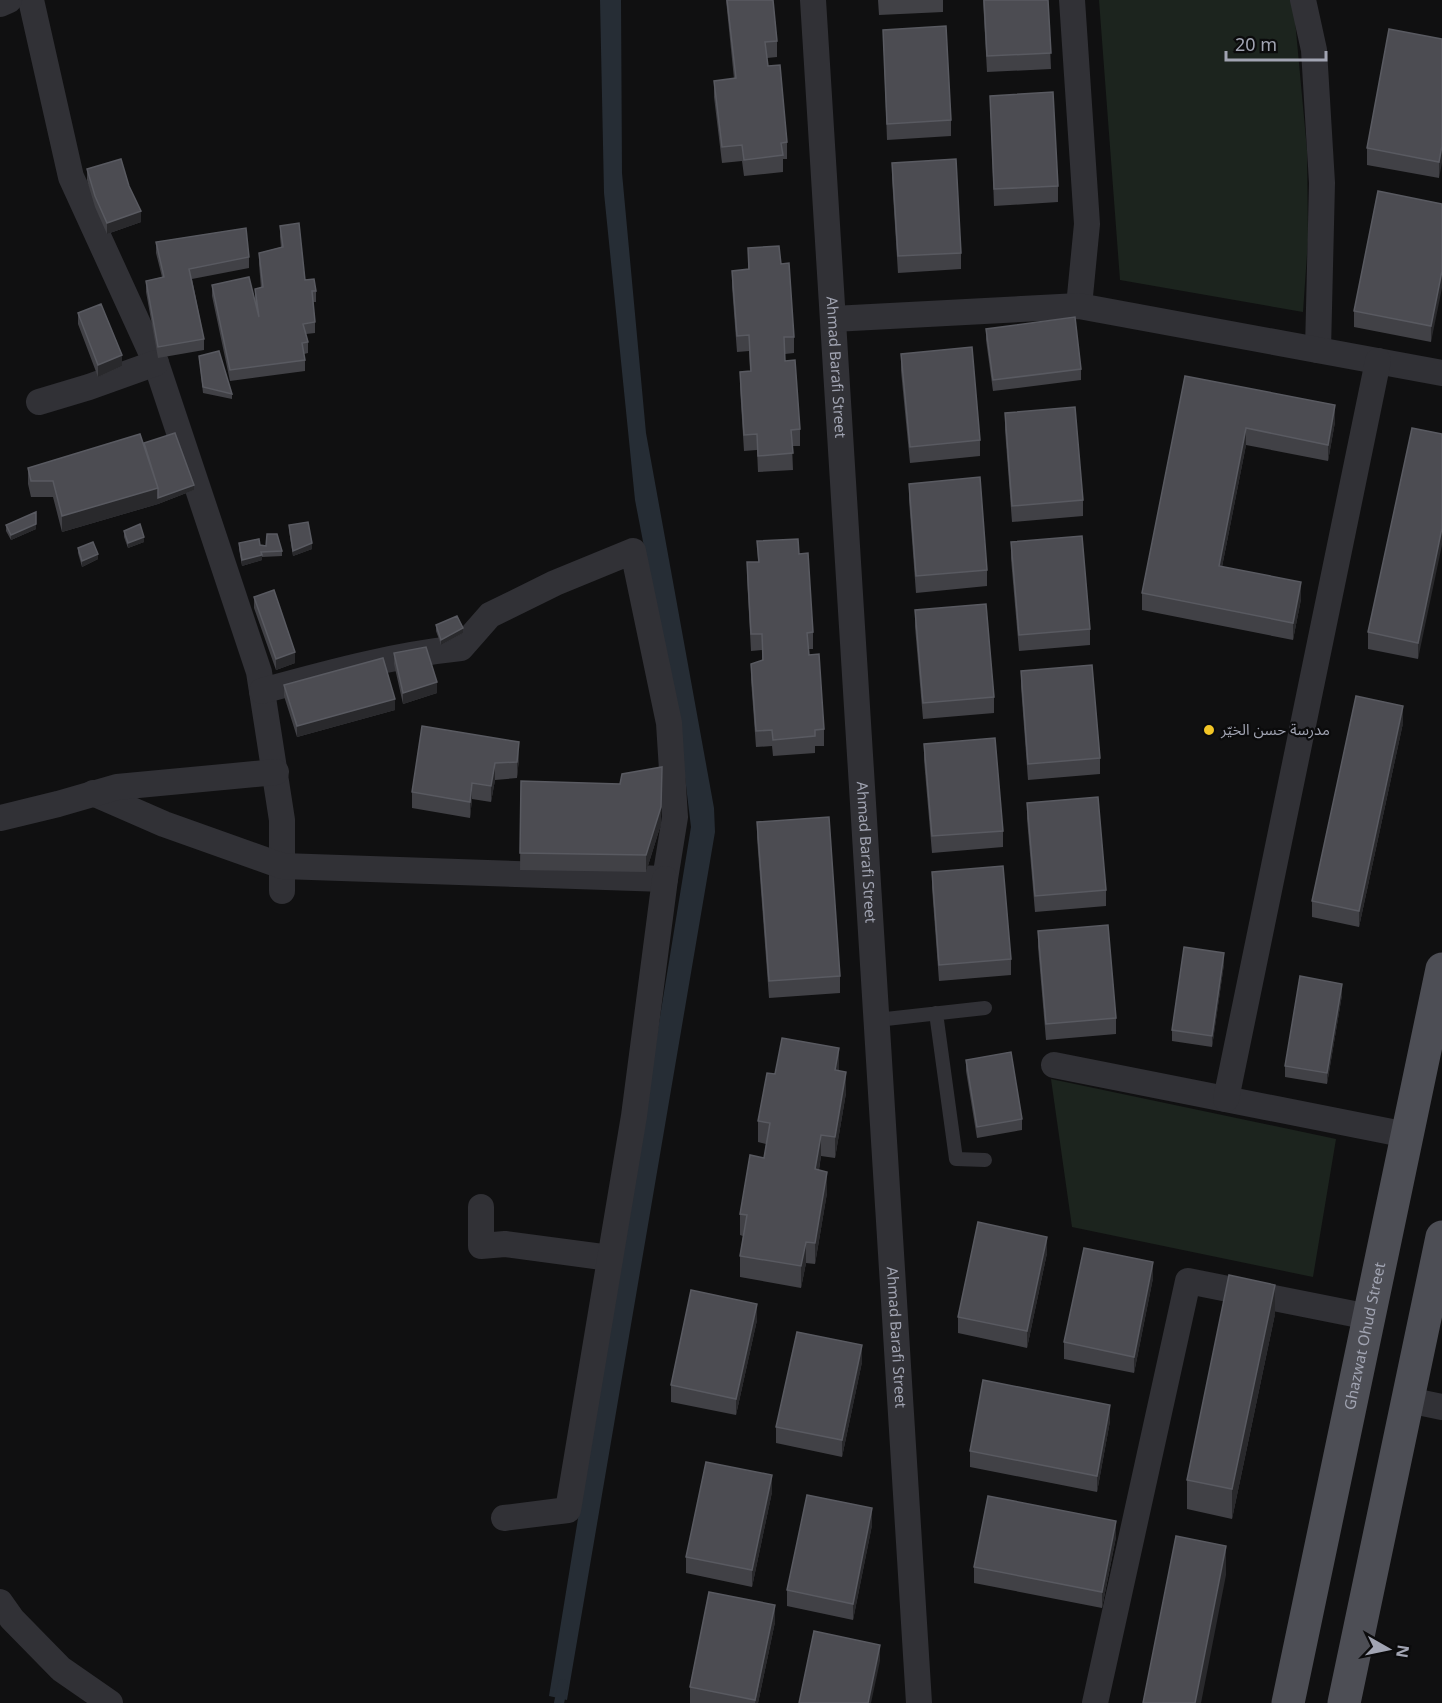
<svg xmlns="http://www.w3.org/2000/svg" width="1442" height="1703" viewBox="0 0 1442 1703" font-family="'Noto Sans','Noto Sans Arabic',sans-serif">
  <rect width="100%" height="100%" fill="#101011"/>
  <path fill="#1c241e" d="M1099,0H1291L1295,20L1307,150L1308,240L1303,312L1120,280Z
    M1051,1079L1336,1139L1313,1277L1072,1227Z"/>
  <path fill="#262d35" d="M600,0H621L622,173L646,433L714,808L715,832L567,1700L549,1696L691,827L679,728L635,500L604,193Z"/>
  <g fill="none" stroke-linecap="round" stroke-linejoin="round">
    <path stroke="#262d35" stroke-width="10" d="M559,1703L563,1684"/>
    <path stroke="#313136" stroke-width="14" d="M936,1013L956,1159L985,1160
      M877,1020L985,1008"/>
    <g stroke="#313136" stroke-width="26">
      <path d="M31,0L71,177L156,363L259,672L282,820V891"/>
      <path id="s1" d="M813,0L919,1703"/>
      <path d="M1072,0L1087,224L1079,306"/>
      <path d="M1303,0L1314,50L1322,183L1318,350"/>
      <path d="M0,4L9,0"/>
      <path d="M833,319L1079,306L1442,373"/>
      <path d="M39,402L89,387L156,363"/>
      <path d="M93,793L164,824L282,866L665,879L675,817L669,723L633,551L555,583L490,615L461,648C393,655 328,673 262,691"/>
      <path d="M0,818L58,804L117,787L276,772"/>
      <path d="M1054,1065L1407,1135"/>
      <path d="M1226,1099L1378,361"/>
      <path d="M481,1207V1246L505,1244L610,1258"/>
      <path d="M1408,1400L1442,1407"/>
      <path d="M504,1518L568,1510L634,1116L665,879"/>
      <path d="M0,1602L12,1619L61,1669L110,1703"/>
      <path d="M1095,1703L1188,1281L1369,1317"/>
    </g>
    <g stroke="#4d4e55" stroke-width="33">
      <path id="s2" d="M1288,1703L1442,969"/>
      <path d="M1344,1703L1442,1237"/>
    </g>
  </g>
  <path fill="#414146" d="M726,0H773L777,41V57L767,58L768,66L787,142V159H783V172L744,176L742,161L722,163L714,97V81L734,79Z
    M878,0H943V12L879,15Z
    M983,0H1048L1051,69L987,72Z
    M883,30L951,120V136L887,140Z
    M1442,39L1439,178L1367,165V148Z
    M990,96L1058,186V202L994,206Z
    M892,163L961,253V269L898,273L892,179Z
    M87,169L141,222L107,234L95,207L87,180Z
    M1442,204L1431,342L1354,327V311Z
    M280,226L305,280L316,291V302H313L315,322V333L306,334L308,342V353L304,354L305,360V371L230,381L212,296V285L255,299V289L261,288L259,264V253L281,247L280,237Z
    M156,242L249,257V268L192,279L204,339V350L158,358L146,292V281L162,277L156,253Z
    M748,248L781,264L794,337V353L785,354V361L800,429V446H792L793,470L758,472L757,450L744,451L740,388V372L750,371L749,351L737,352L732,287V271L748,270Z
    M78,313L122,366L98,377L78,324Z
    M986,329L1081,369V380L993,391L986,340Z
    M901,354L980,440V456L910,463L901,371Z
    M199,356L232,394V399L203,393Z
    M1185,376L1335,422L1328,461L1246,445L1222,567L1301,599L1293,640L1142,610V593Z
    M1005,413L1083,500V516L1012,522L1005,430Z
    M1442,434L1418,659L1368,649V632Z
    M144,443L194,490L158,504L62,532L53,497H31L28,484V468Z
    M909,484L987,570V586L916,593L909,500Z
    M36,512V529L11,540L6,531V525Z
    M289,525L312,549L293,556L289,530Z
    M124,531L144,542L128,548L124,537Z
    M757,541L799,554L813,632V649H809V655L824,729V746H815V753L773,756L772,746L756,747L751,680V664L762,660V650L751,651L747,578V562H758Z
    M1011,542L1090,629V645L1019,651L1011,559Z
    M239,543L260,545L282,551V556L262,557V560L242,566L239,549Z
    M78,548L98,559L82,567L78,553Z
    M254,597L295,663L276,670L254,608Z
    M915,610L994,697V713L923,719L915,627Z
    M436,625L463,633L441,645L436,631Z
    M394,653L437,693L403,704L394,664Z
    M1021,671L1100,758V774L1028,780L1021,687Z
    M284,685L395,710L297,737L284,696Z
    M1403,723L1359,927L1312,917V901Z
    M422,726L519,758L517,778L495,780L491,802L472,799L470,818L412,808V792Z
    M924,744L1003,831V847L932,853L924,760Z
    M521,781L661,824L646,872L520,870Z
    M1027,803L1106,890V906L1035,912L1027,819Z
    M757,822L840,976V993L769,998L757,838Z
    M932,872L1011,959V975L939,981L932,888Z
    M1038,931L1116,1018V1034L1046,1040L1038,947Z
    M1224,964L1212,1047L1172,1041V1030Z
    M1342,995L1327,1084L1285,1077V1066Z
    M966,1060L1022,1119V1130L977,1138L966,1071Z
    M839,1069V1071L846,1093L835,1158L821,1156L819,1170L827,1193L815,1264L806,1263L801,1288L740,1277V1256L743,1236L740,1235V1214L764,1158L766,1144L758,1142V1121L775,1074Z
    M1047,1253L1027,1348L958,1333V1317Z
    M1153,1278L1134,1373L1064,1359V1342Z
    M1275,1314L1232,1519L1187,1509V1480Z
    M757,1320L736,1415L671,1402V1385Z
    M862,1362L842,1457L776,1443V1427Z
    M1110,1421L1097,1492L970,1467V1451Z
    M772,1492L752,1587L686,1573V1557Z
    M872,1525L853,1620L787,1606V1590Z
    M1116,1537L1102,1608L974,1583V1567Z
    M775,1622L758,1703H690V1687Z"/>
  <path fill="#29292c" d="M1442,146V163L1439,178V162Z
    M141,211V222L107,234V223Z
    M1442,271V288L1431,342V326Z
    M122,355V366L98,377V365Z
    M1335,405V422L1328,461V445Z
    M1246,428V445L1219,582V566Z
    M194,485V490L158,504L62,532V516L158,488Z
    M36,524V529L11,540V535Z
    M1442,528V545L1418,659V643Z
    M144,537V542L128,548V543Z
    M312,543V549L293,556V551Z
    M98,554V559L82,567V561Z
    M262,555V560L242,566V560Z
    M1301,582V599L1293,640V623Z
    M463,628V633L441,645V640Z
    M295,652V663L276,670V659Z
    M437,682V693L403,704V693Z
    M395,699V710L297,737V726Z
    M1403,706V723L1359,927V911Z
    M519,742V758L517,778V762Z
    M495,763V780L491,802V786Z
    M662,767L661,824L646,872V855Z
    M472,783V799L470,818V802Z
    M1224,953V964L1212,1047V1036Z
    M1342,984V995L1327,1084V1073Z
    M839,1048V1069L835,1091V1070Z
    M846,1072V1093L835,1158V1137Z
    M821,1135V1156L815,1191V1169Z
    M827,1172V1193L815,1264V1243Z
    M1047,1237V1253L1027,1348V1331Z
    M806,1242V1263L801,1288V1266Z
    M1153,1262V1278L1134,1373V1357Z
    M1275,1285V1314L1232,1519V1489Z
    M757,1304V1320L736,1415V1399Z
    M862,1345V1362L842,1457V1440Z
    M1110,1405V1421L1097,1492V1476Z
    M772,1475V1492L752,1587V1570Z
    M872,1508V1525L853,1620V1604Z
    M1116,1521V1537L1102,1608V1592Z
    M1226,1546V1575L1201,1703H1195Z
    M775,1605V1622L758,1703H755Z
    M880,1645V1661L871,1703H868Z"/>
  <path fill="#4c4c52" stroke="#595a61" stroke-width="1.5" d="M727,0H773L777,41L765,42L768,66L780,65L787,142L781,143L783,155L744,160L742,145L722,147L714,81L736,78Z
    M984,0H1048L1051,53L987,56Z
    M946,26L951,120L887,124L883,30Z
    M1389,29L1442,39V146L1439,162L1367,148Z
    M1053,92L1058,186L994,189L990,96Z
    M121,159L129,186L141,211L107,223L95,196L87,169Z
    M956,159L961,253L898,256L892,163Z
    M1378,191L1442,204V271L1431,326L1354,311Z
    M299,223L305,280L314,279L316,291H312L315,322L303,324L308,342L302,343L305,360L230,370L212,285L249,277L259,317L255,289L263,287L259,253L283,247L280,226Z
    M246,228L249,257L189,269L204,339L158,347L146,281L164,277L156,242Z
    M779,246L781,264L789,263L794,337H784L785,361L795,360L800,429L791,430L793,453L758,456L757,434L744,435L740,372L751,371L749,335L737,336L732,271L749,269L748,248Z
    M101,304L122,355L98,365L78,313Z
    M1075,317L1081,369L993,380L986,329Z
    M972,347L980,440L910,447L901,354Z
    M219,351L232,394L203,387L199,356Z
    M1185,376L1335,405L1328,445L1246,428L1219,566L1301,582L1293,623L1142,593Z
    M1075,407L1083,500L1012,506L1005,413Z
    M1412,428L1442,434V528L1418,643L1368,632Z
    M175,433L194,485L158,498V488L144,443Z
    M140,434L158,488L62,516L53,481H31L28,468Z
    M980,477L987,570L916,576L909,484Z
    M36,512V524L11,535L6,525Z
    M308,522L312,543L293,551L289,525Z
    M140,524L144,537L128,543L124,531Z
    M267,534H277L282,551L261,552L262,555L242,560L239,543L259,539L260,545L266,546Z
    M1082,536L1090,629L1019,635L1011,542Z
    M798,539L799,554L808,553L813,632L807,633L809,655L819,654L824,729L815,730V736L773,740L772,730L756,731L751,664L763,660L762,634H751L747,562H759L757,541Z
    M93,542L98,554L82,561L78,548Z
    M274,590L295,652L276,659L254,597Z
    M986,604L994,697L923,703L915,610Z
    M457,616L463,628L441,640L436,625Z
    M426,647L437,682L403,693L394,653Z
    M383,658L395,699L297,726L284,685Z
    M1092,665L1100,758L1028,764L1021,671Z
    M1356,696L1403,706L1359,911L1312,901Z
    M422,726L519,742L517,762L495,763L491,786L472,783L470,802L412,792Z
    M995,738L1003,831L932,836L924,744Z
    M662,767L661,807L646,855L520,853L521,781L620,784L622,774Z
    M1098,797L1106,890L1035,896L1027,803Z
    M829,817L840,976L769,981L757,822Z
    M1003,866L1011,959L939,965L932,872Z
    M1108,925L1116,1018L1046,1024L1038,931Z
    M1184,947L1224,953L1212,1036L1172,1030Z
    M1300,976L1342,984L1327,1073L1285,1066Z
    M782,1038L839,1048L835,1070L846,1072L835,1137L821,1135L815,1169L827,1172L815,1243L806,1242L801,1266L740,1256L747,1215L740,1214L750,1155L764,1158L770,1123L758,1121L767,1073L775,1074Z
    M1011,1052L1022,1119L977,1127L966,1060Z
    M978,1222L1047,1237L1027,1331L958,1317Z
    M1084,1248L1153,1262L1134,1357L1064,1342Z
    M1229,1275L1275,1285L1232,1489L1187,1480Z
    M691,1290L757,1304L736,1399L671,1385Z
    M797,1332L862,1345L842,1440L776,1427Z
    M983,1380L1110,1405L1097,1476L970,1451Z
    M706,1462L772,1475L752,1570L686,1557Z
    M807,1495L872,1508L853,1604L787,1590Z
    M988,1496L1116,1521L1102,1592L974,1567Z
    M1176,1536L1226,1546L1195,1703H1143Z
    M709,1592L775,1605L755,1700L690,1687Z
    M814,1631L880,1645L868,1703H799Z"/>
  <circle fill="#f3c626" stroke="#0b0b0c" stroke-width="2" cx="1209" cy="730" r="6"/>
  <g text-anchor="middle" stroke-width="4.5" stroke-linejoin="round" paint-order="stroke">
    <g font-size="15" fill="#a1a4b2" stroke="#0b0b0c">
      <text dy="5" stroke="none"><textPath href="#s1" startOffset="368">Ahmad Barafi Street</textPath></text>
      <text dy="5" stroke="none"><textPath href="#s1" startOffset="854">Ahmad Barafi Street</textPath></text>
      <text dy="5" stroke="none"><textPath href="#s2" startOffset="375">Ghazwat Ohud Street</textPath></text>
      <text dy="5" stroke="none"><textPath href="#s1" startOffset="1340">Ahmad Barafi Street</textPath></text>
    </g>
    <g font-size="15" fill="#a1a4b2" stroke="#0b0b0c" text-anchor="start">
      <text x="1221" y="735">مدرسة حسن الخيّر</text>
    </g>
  </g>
  <g transform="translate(1388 1649) rotate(99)" stroke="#0b0b0c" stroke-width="4.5" paint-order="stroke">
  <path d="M0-4.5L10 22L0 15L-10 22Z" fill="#a1a4b2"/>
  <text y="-9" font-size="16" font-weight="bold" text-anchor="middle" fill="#a1a4b2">N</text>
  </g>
  <path d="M1226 51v9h100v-9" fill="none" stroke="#a1a4b2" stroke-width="3"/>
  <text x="1235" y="51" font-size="18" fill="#a1a4b2" stroke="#0b0b0c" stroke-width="4.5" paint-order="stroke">20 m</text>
</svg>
